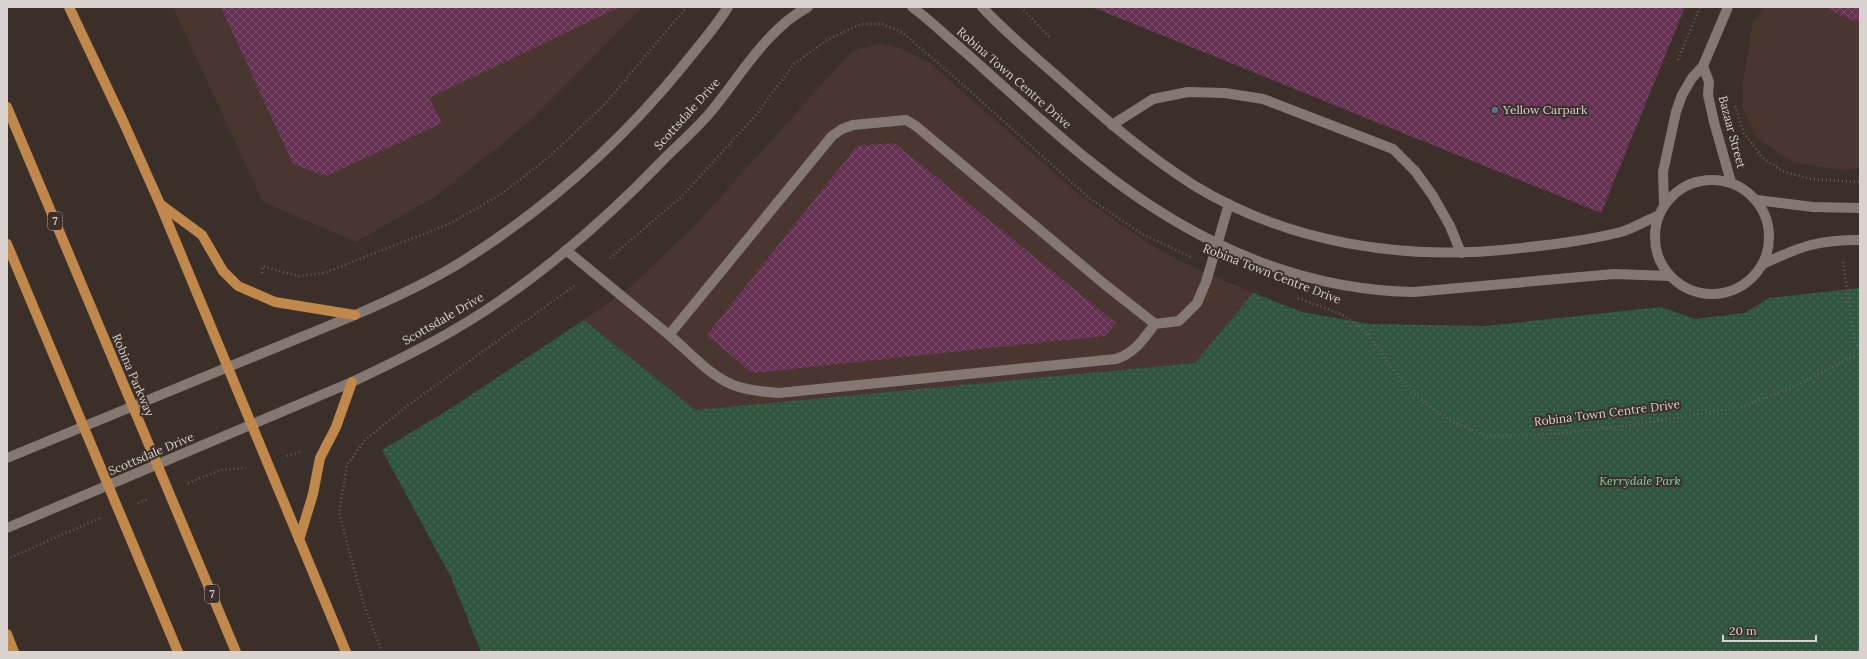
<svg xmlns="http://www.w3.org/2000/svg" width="1867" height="659" viewBox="0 0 1867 659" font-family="Lora,serif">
  <defs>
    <pattern id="park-dots" width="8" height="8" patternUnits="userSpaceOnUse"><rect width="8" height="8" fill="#31563e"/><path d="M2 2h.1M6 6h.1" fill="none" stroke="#4e6d59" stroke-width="1.8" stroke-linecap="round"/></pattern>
    <pattern id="building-cross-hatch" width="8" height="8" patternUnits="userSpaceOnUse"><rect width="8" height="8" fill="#643152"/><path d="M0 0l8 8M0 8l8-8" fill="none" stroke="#7a4e6a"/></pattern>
  </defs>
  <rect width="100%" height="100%" fill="#3b2f2a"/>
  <path fill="#49372f" d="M173,7H643L528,123L436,196L356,242L263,202Z
    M1765,7H1860V168L1842,170L1793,162L1757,138L1743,109V83L1753,22Z
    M879,44L903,49L931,64L1083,198L1146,242L1184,263L1253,293L1195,363L695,410L584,320L628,289L699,221L852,51Z"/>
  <path fill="url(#park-dots)" d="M1860,288V652H481L451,577L382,450L450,409L584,320L695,410L1195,363L1253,293L1302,312L1369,324L1486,326L1661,307L1695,319L1745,313L1769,298Z"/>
  <path fill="url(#building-cross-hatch)" d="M221,7H620L429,98L442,123L326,176L293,164Z
    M1092,7H1685L1601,213Z
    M1829,7H1860V23L1828,9Z
    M894,143L1116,323L1105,336L752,373L707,335L857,146Z"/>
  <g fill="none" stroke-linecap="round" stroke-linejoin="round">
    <path stroke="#6a605b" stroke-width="2.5" stroke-dasharray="1 3" stroke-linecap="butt" d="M1021,7L1051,39
      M1678,60L1700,7
      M1735,106L1744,133L1762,157L1782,171L1811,179L1860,182
      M610,258L681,197L755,116L794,64L827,40L861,24H883L903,33L961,83L1089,198L1142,234L1191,257
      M1843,262L1854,337L1860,352
      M262,273L263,266L279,271L299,276L324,273L449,224L500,195L549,157L603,106L687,7
      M1298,298L1341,314L1364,329L1404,384L1423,402L1453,422L1487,436L1542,435L1618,427L1742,407L1799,384L1860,353
      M287,456L300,452
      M188,483L221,470L246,468
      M138,503L148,499
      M7,559L100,518
      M382,652L364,605L339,513L347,465L365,440L407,406L574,286"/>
    <path stroke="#857872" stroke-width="10" d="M1703,66L1709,82L1708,95L1714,122L1731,182
      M1112,125L1153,99L1188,92L1225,93L1263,99L1393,149L1415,171L1433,196L1450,226L1461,253
      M1664,205L1663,172L1676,112L1682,95L1692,78L1703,66L1728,7
      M566,250L669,335L832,136L842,129L853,125L906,120L916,126L1103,283L1155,324L1179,321L1197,303L1206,282L1229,204
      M669,335C690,352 710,377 736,386C750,391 765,392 779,393L1116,359C1135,353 1144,338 1155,324"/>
    <path stroke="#857872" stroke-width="10" d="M912,7C930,20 947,37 965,52C1007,89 1048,128 1092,163C1185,238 1293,290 1414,292L1614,274L1670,276
      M982,7C1008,35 1038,59 1067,85C1107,121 1149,157 1195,186C1289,243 1403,261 1512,249C1548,245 1585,241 1621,232C1634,228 1647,220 1659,215
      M1655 237a57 57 0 1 1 114 0a57 57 0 1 1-114 0Z
      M1757,200L1813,207L1860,208
      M1763,264C1801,246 1818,240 1860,240
      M7,458L355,315C390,300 425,284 458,264C542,212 619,144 682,67C697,48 715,28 728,7
      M7,528L352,382C403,358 454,333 501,300C559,260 614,211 663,160C678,145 694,131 708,115C739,79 765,30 808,7"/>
    <path stroke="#c1884b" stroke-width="10" d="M69,7L123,121L160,204L346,652
      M7,107L236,652
      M160,204L202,235L223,271L238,286L275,302L355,315
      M7,244L178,652
      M299,540L313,494L320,458L336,427L352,382
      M7,634L14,652"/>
  </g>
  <circle fill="#5c6f8a" stroke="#3b2f2a" stroke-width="1.5" cx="1495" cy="110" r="4"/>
  <g text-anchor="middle" stroke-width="4" stroke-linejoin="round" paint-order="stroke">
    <g fill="#3b2f2a" stroke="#aaa19d" stroke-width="1">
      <rect x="48" y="212" width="14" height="18" rx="3"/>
      <rect x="205" y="585" width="14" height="18" rx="3"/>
    </g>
    <g font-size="11" font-weight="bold" fill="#d9d2ce">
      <text x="55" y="225">7</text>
      <text x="212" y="598">7</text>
    </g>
    <g font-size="12" fill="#d9d2ce" stroke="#3b2f2a">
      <text transform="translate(1014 78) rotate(41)" y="4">Robina Town Centre Drive</text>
      <text transform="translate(687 114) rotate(-48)" y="4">Scottsdale Drive</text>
      <text transform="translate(1732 132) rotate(75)" y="4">Bazaar Street</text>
      <text transform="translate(1272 274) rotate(21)" y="4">Robina Town Centre Drive</text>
      <text transform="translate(443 319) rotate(-30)" y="4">Scottsdale Drive</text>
      <text transform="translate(133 375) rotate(67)" y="4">Robina Parkway</text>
      <text transform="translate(1607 413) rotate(-7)" y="4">Robina Town Centre Drive</text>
      <text transform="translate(151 454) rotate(-23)" y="4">Scottsdale Drive</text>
    </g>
    <g font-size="12" fill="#d9d2ce" stroke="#3b2f2a" text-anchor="start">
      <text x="1503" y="114">Yellow Carpark</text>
    </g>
    <g font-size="12" font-style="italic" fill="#81d8a1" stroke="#3b2f2a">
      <text x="1640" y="485">Kerrydale Park</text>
    </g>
  </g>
  <rect width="1867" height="659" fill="none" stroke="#d9d2ce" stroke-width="16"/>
  <path d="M1723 635v6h93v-6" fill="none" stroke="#d9d2ce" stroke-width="2"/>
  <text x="1729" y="635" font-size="12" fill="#d9d2ce" stroke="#3b2f2a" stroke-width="3" paint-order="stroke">20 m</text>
</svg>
